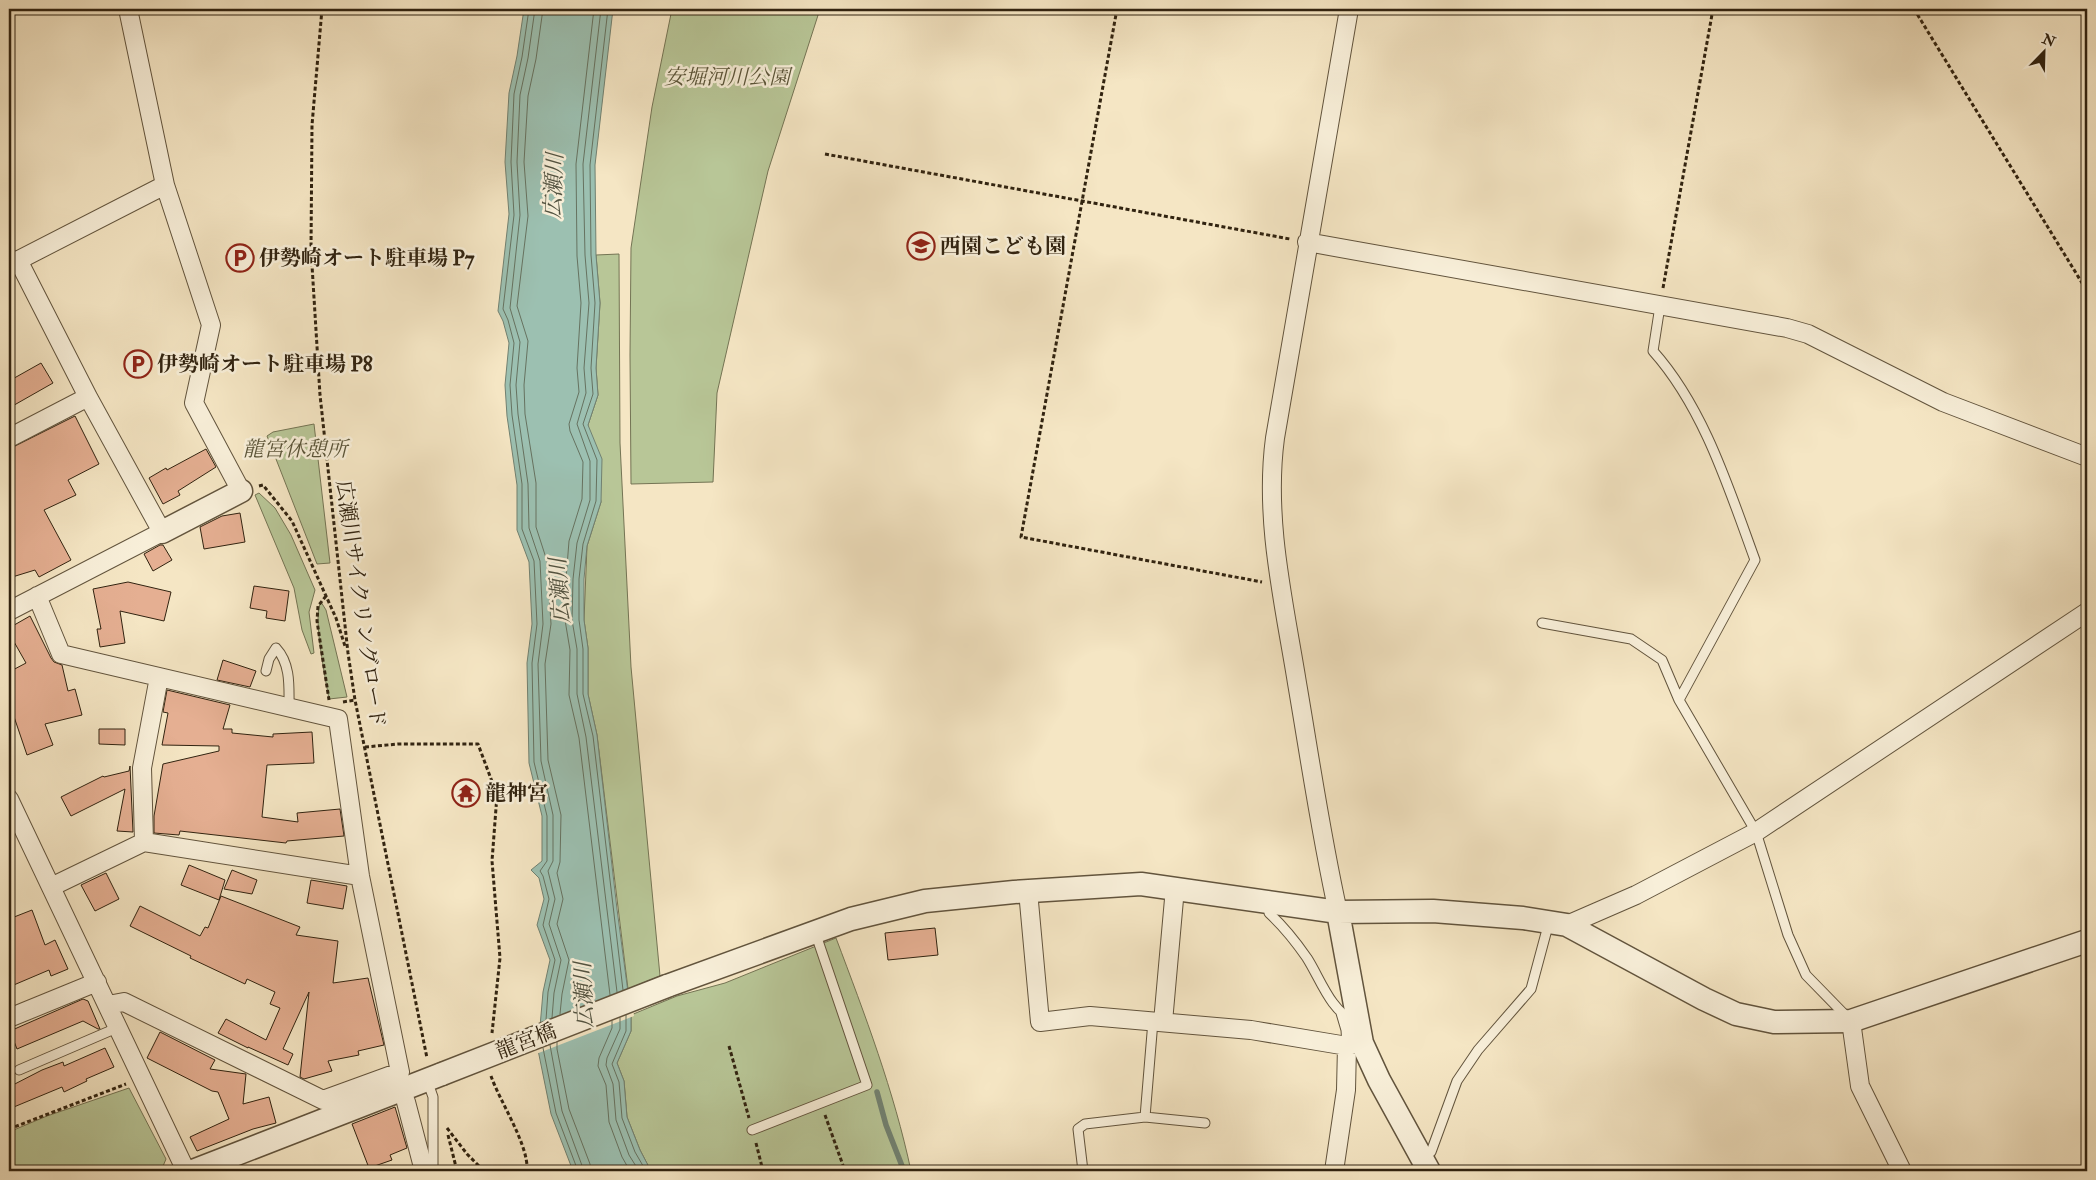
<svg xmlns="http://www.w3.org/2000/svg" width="2096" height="1180" viewBox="0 0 2096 1180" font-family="'IM FELL Double Pica','Noto Serif JP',serif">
  <rect width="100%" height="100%" fill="#f5e6c4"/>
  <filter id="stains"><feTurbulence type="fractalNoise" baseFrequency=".004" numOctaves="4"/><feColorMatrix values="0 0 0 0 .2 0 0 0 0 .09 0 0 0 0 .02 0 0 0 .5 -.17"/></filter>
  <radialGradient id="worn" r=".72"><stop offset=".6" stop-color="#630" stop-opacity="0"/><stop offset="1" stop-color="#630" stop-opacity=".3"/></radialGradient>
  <path fill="#b8c697" stroke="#747454" d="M672,9H820L768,171L717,393L713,482L631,484L630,355L631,248L652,107Z
    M619,254L620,443L631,667L660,976L628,989L597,735L588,694V648L584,620L587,546L601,502L588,425L598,395L596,368L600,303L596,255Z
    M314,424L330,563L317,564L267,436L273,432Z
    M259,493L275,508L291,535L315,590L309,612L314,653L311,654L302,630L294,588L255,495Z
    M321,602L326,610L347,697L329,699C326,681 312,615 321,602Z
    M836,938C865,1015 894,1091 911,1171H651L640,1150L627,1117L624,1081L617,1063L631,1031V1015L677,996L725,983Z
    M129,1088L166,1159L161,1171H9V1132L47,1116Z"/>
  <path fill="#9cc0b1" stroke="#718171" d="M524,9H613L595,165L596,255L600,303L596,368L598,395L588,425L602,459L601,502L587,546L584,579V620L588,648V694L597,735L617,909L631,1015V1031L617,1063L624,1081L627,1117L640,1150L651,1171H573L551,1114L538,1050L543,992L550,960L537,925L544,899L539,878L531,870L542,861V816L529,763L527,663L532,624L529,562L517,530V485L507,416L505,385L509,343L503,321L498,311L509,214L505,162L509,93L517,56Z"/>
  <path fill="#f5e6c4" d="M631,993L634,1016L536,1054V1049Z"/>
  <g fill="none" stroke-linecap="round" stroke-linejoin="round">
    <path stroke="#667260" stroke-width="1" d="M529,9L522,57L514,94L511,162L514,215L503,309L508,320L514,343L510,385L512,415L522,484V529L534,561L537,624L532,663L534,762L547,816V861L540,871L543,876L549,899L543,925L555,960L548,992L546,1020
      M535,9L528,58L520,95L517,162L520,215L510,308L520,342L516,385L518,414L528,484L529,528L540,561L543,624L538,664L541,761L553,815V861L548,871L555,899L549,924L561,960L554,993L552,1018
      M543,9L536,59L528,96L524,162L528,216L517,306L528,341L524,385L525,414L536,483V527L547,561L551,624L545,664L548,760L561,815L560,862L557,873L563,899L557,924L569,960L562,994L560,1014
      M594,9L576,164L577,256L581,303L577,368L579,392L569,424L570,431L583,462L582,499L569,541L566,579L565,620L570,650L569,695L579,738L610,995
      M601,9L583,164L585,255L589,303L584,368L586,393L577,424L590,461V500L577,543L573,579L572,620L577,649V694L586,737L617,992
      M608,9L590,165L591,255L595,303L591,368L593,394L583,424L597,460L596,501L583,544L579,579V620L583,649V694L593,736L623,990
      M626,1015V1031L612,1064L619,1082L622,1118L635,1152L646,1171
      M620,1018V1029L607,1058L606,1065L613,1084L616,1120L629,1155L639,1171
      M612,1021V1028L599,1058L598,1066L606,1085L609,1122L622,1157L630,1171
      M557,1042V1049L569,1109L590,1164L591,1171
      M550,1045L562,1111L584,1171
      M543,1048L556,1113L578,1171"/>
    <path stroke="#718171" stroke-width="5.5" d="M877,1092L886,1125L904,1171"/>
  </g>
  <path fill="#e5af92" stroke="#312310" d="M41,363L53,383L9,408V381Z
    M75,416L99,464L68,480L76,495L44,510L71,560L39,577L35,570L9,578V449Z
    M206,449L216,467L178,491L180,495L163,504L149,478L166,468L167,470Z
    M240,513L245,542L204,549L200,527L222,516Z
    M160,545H163L172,560L153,571L144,554Z
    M128,582L171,592L164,621L120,611L125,643L100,647L97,629H101L93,589Z
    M254,586L289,591L285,621L266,618L267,611L250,608Z
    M30,616L51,658L54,662L62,665L68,691L75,689L82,715L45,724L53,745L27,755L9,702V672L26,663L9,633V628Z
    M223,660L256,671L250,687L217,680Z
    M167,690L230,705L223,729H232V733L273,737V734L312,732L314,763L267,765L262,817L298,822L297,813L340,809L344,836L287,841L286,843L180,831L179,835L154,833V816L163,764L219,751V746L162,745L168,713L163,712Z
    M99,729H125V745L99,744Z
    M130,766L133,832L117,831L125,789L71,816L61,797L103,776L104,777L129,771Z
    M189,865L225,880L219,900L181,885Z
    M232,870L257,880L252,894L224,889Z
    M106,873L119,899L95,911L81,885Z
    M311,880L347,886L343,909L307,903Z
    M221,896L300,927L296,935L338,941L333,983L368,978L384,1045L358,1051L359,1055L328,1061L332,1071L304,1079L300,1077L309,992L283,1049L293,1054L288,1065L248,1047V1048L218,1033L226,1019L266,1040L280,1008L270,1004L275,992L247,979L245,984L190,958L191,956L130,926L140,906L200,936L205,927L208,928Z
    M32,910L45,945L55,940L68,969L51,976L49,970L9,987V919Z
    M935,928L938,955L888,960L885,933Z
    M83,999L88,1001L100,1029H98L83,1021L17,1049L10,1031Z
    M160,1032L215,1060L210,1069L246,1074L243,1104L269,1097L276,1123L253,1129L197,1151L190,1137L229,1119L218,1092L212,1091L147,1058Z
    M105,1048L114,1067L86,1079L87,1081L64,1092L62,1087L9,1109V1087L42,1070L63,1062L64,1066Z
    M395,1107L407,1148L390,1155L392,1160L369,1168L352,1124Z"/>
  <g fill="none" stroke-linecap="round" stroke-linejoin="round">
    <g stroke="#62543d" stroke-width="11">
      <path id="service" d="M1660,306L1653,351C1704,408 1729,489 1755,560L1679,700
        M1542,623L1631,639L1662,660L1679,700L1756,832L1788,935L1806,975L1847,1017
        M266,671L269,659L276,648C291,664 289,687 289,708
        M1269,904V913C1283,926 1296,942 1307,958C1321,980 1330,1010 1355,1022
        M1341,1013L1346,1030L1347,1046
        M19,1070L119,1027
        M427,1080L433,1097V1171
        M1145,1117L1153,1021
        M752,1130L867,1085L815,932
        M1421,1156L1431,1152L1457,1081L1478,1050L1531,989L1549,922
        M1083,1171L1078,1129L1085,1124L1145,1117L1205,1123"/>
    </g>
    <g stroke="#62543d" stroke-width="20">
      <path id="minor" d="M165,185L211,325L194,403L241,491
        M1307,242L1787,328L1808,334L1943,402L2087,457
        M9,265L165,185L128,9
        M9,438L88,397
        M37,596L61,654L338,719L360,876L400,1072L323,1100L124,1002L108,1005
        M9,611L162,532L88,397L18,260
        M9,799L186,1171
        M144,842L142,768L159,677
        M51,887L144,842L360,876
        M1028,891L1040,1022L1090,1016L1251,1030L1347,1046L1362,1043
        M1338,912C1321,836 1310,759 1297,683C1284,602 1264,520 1275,438L1349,9
        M1567,925L1636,895L1756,832L2087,612
        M9,1018L97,982
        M1851,1021L1860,1086L1902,1171
        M1163,1022L1175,888
        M406,1102L424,1171
        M1334,1171L1346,1090L1347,1046"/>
    </g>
    <g stroke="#62543d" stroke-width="25">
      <path id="tertiary" d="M162,532L241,491
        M1338,912L1362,1043L1379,1080L1429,1171
        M667,986L851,919L925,901L1014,892L1141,884L1338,912L1433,911L1523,918L1567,925L1704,999L1736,1014L1774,1022L1851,1021L2087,941
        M193,1171L442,1074"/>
    </g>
    <path stroke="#312310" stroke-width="3" stroke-dasharray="4 2.5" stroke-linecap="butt" d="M322,9L312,125L311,249L320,395L348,653L355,700L427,1058
      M1117,9L1021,537L1262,582
      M1914,9L2087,291
      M825,154L1290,239
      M1663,288L1713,9
      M259,486L263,485L292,521L336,618L345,646
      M326,596L318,606L317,621L329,700
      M343,702L355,700
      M365,747L398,744H478L497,795L492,861L500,958L492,1033
      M729,1046L749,1118
      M491,1076C500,1102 529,1145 527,1171
      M825,1115L845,1171
      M447,1128L467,1154L484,1171
      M9,1129L126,1084
      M448,1135L457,1171
      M756,1143L763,1171"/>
    <use href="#service" stroke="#f8efd9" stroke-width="9"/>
    <use href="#minor" stroke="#f8efd9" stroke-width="18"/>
    <use href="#tertiary" stroke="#f8efd9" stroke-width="22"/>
    <g stroke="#62543d" stroke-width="25" stroke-linecap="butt">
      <path id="tertiary-bridge" d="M442,1074L667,986"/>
    </g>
    <use href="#tertiary-bridge" stroke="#f8efd9" stroke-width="22"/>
  </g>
  <defs>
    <g id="school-ring" transform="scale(1.4375)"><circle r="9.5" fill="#f8efd9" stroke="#8f2418" stroke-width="1.5"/><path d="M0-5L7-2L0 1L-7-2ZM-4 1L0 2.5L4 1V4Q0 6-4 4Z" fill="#8f2418"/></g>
    <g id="parking-ring" transform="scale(1.4375)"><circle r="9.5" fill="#f8efd9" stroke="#8f2418" stroke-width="1.5"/><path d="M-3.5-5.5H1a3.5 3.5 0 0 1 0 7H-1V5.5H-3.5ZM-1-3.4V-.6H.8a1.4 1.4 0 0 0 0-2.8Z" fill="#8f2418"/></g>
    <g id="temple-ring" transform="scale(1.4375)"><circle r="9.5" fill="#f8efd9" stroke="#8f2418" stroke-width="1.5"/><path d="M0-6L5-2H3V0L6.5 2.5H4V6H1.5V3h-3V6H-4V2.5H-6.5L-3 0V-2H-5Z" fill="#8f2418"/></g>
  </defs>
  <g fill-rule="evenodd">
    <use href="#school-ring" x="921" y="246"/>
    <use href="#parking-ring" x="240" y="258"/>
    <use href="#parking-ring" x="138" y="364"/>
    <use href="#temple-ring" x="466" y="793"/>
  </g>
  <g text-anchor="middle" stroke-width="5" stroke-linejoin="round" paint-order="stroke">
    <g font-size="21" font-style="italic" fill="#5a5438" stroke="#f8efd9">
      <text x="727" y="84">安堀河川公園</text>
      <text x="295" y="456">龍宮休憩所</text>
    </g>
    <g font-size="21" font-weight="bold" fill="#312310" stroke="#f8efd9" text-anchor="start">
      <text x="940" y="253">西園こども園</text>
      <text x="259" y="265">伊勢崎オート駐車場 P7</text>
      <text x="157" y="371">伊勢崎オート駐車場 P8</text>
      <text x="485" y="800">龍神宮</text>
    </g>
    <g font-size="21" fill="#312310" stroke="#f8efd9">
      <text transform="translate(361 604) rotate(82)" y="7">広瀬川サイクリングロード</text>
      <text transform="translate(526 1041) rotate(-21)" y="7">龍宮橋</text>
    </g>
    <g font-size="22" font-style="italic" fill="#515240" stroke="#f8efd9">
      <text transform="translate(553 186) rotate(-88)" y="8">広瀬川</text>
      <text transform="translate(559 591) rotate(-94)" y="8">広瀬川</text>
      <text transform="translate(583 995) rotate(-92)" y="8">広瀬川</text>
    </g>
  </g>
  <rect width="2096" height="1180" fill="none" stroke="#f5e6c4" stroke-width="30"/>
  <rect x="10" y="10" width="2076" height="1160" fill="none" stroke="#312310" stroke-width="2.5"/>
  <rect x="15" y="15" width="2066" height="1150" fill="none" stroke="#312310"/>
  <g transform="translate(2044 52) rotate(23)" stroke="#f8efd9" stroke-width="4" paint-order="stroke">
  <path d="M0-4L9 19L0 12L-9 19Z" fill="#312310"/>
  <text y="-8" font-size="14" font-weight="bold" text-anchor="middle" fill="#312310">N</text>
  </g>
  <rect width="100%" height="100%" filter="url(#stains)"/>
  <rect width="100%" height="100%" fill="url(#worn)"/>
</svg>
